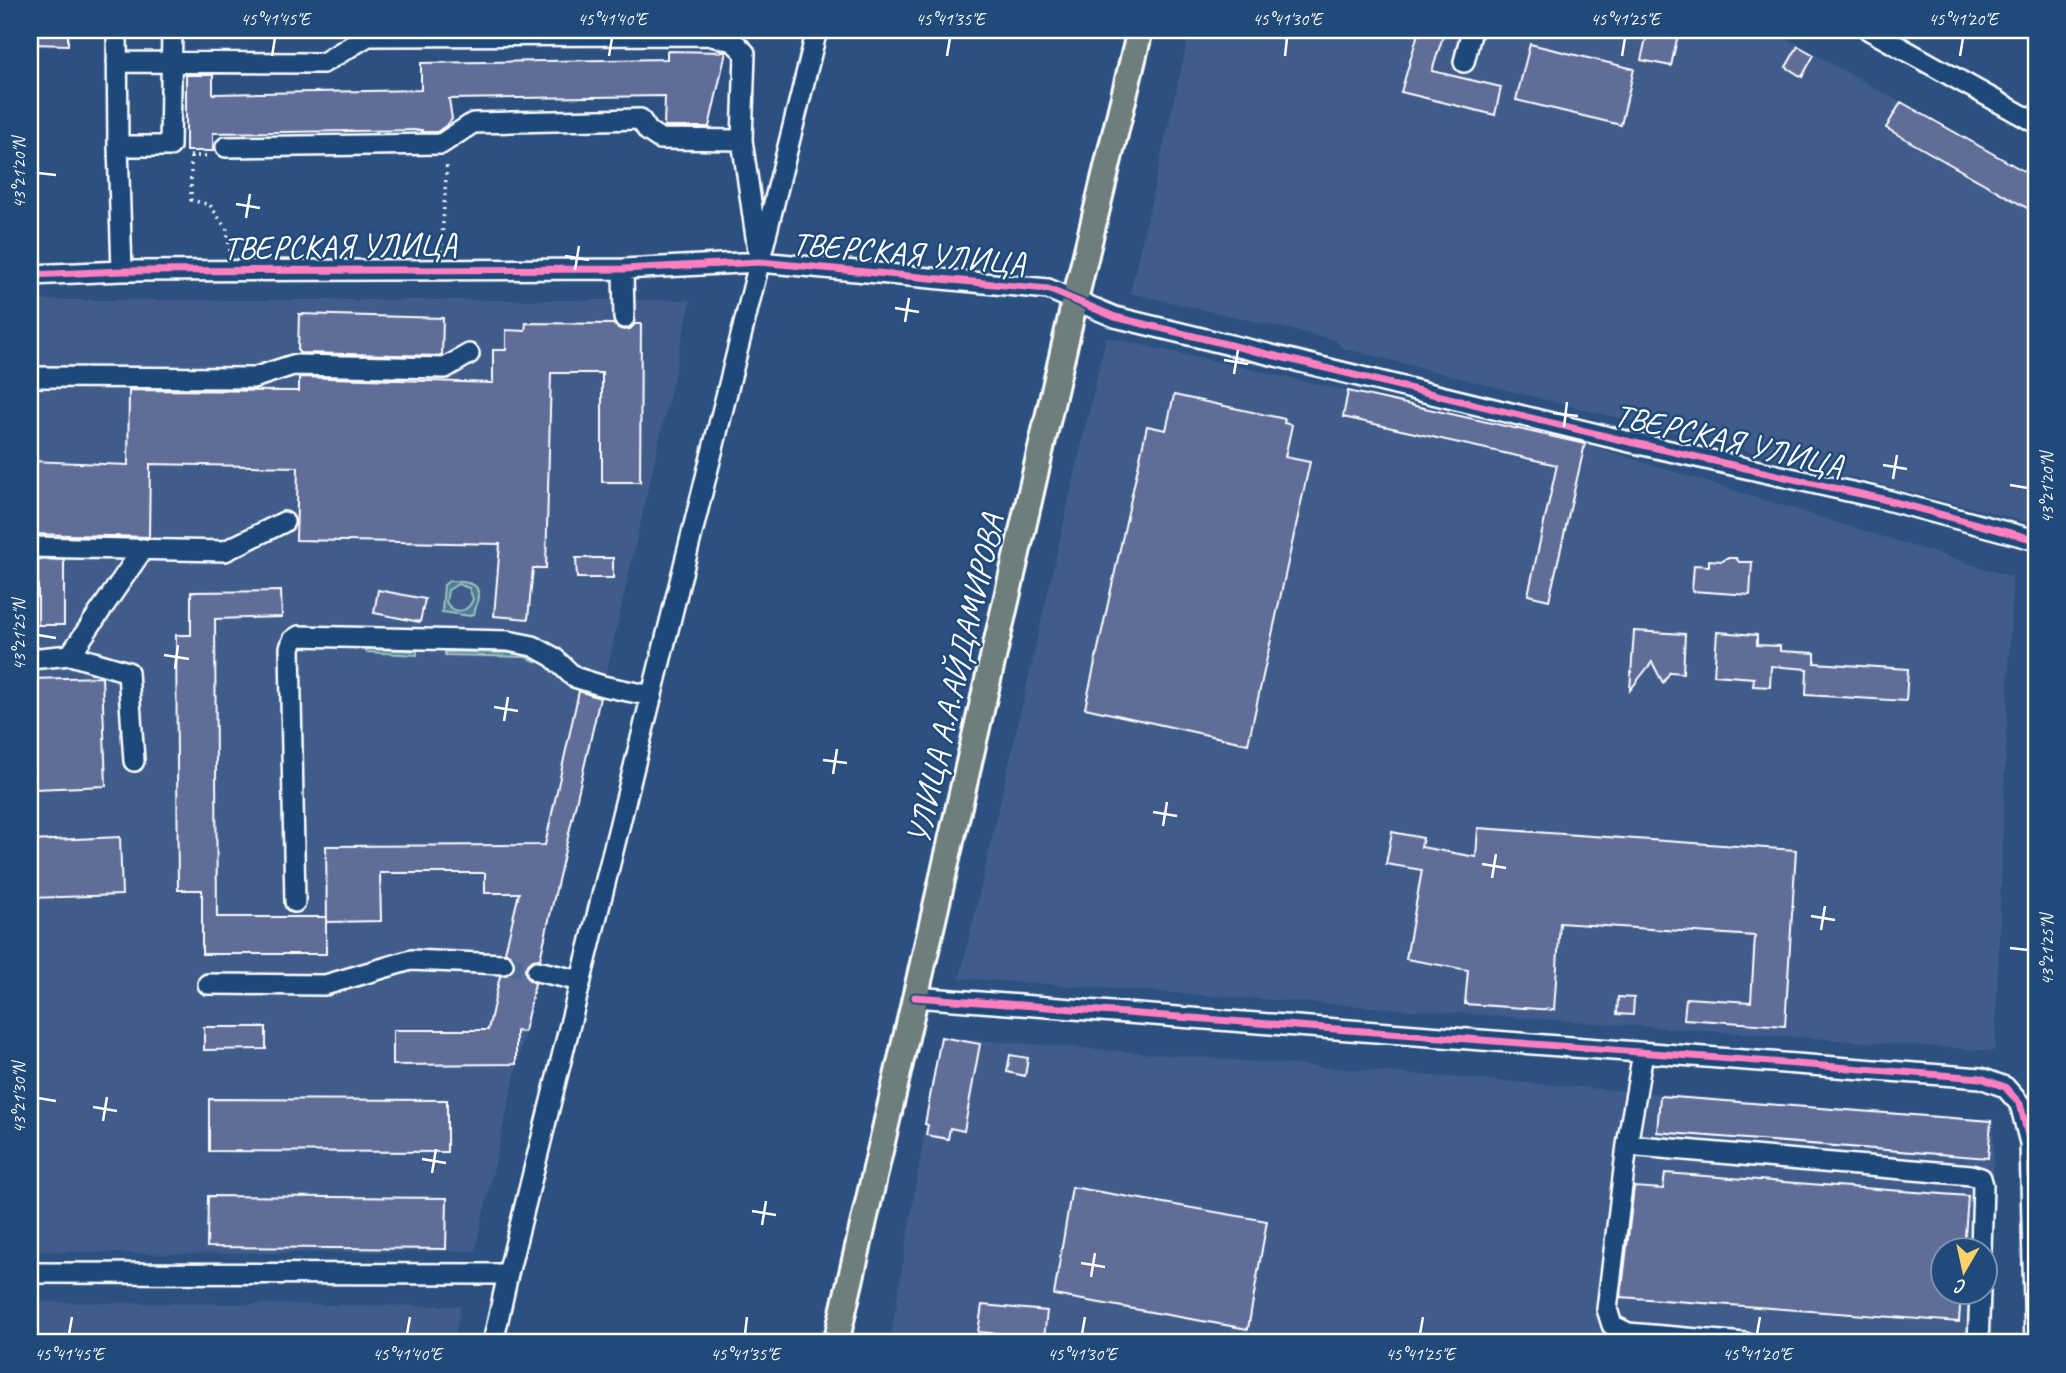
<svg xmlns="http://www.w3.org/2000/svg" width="2066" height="1373" viewBox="0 0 2066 1373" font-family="Caveat,sans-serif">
  <rect width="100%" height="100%" fill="#2c5180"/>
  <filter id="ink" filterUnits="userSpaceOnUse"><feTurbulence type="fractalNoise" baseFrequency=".0143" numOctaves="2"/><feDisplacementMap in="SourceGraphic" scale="14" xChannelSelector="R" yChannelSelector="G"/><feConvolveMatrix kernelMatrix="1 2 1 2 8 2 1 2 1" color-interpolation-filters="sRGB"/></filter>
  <g filter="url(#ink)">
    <path fill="#405c8a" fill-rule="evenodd" d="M1190,30H1771L2036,178V524L1342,348L1336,340L1130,293Z
      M30,300H691L475,1251L171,1254L30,1251Z
      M1106,337L1585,444L2012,577L1995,1051L960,978Z
      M940,1037L1994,1120L1992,1343H890ZM1944,1250H1986V1292H1944Z
      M30,1302L461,1306L453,1343H30Z"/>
    <path fill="#4a808e" stroke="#a4c0c6" stroke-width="2" fill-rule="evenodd" d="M449,581C477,583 484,583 474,614L470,616L442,612L444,585ZM458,584L469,588L473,599C468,613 454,615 446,602L448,590Z
      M366,649L417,651V655L366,652Z
      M445,652L524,653L532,656L538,662L525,657L445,655Z"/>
    <path fill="#606d99" stroke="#fff" stroke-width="2" d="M30,30H68V45L30,44Z
      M1419,30H1445L1432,71L1501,87L1495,115L1401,92Z
      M1648,30H1679L1671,66L1641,60Z
      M1530,44L1634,69L1621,125L1516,100Z
      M1798,46L1814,55L1802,77L1786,67Z
      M667,51L726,52L709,127H664L665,96L449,99L452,119L448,124L437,132H422V130L213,133V151H186V75H213V94L421,90V63L667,59Z
      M1901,102L2036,178V213L1886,128Z
      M299,314L443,318L442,356L300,353L298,351Z
      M526,323L613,324L618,328L624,330L630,329L635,324H641L640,482H602V373H551L546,568H533L528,619L494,616L500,544L296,540L298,467L150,464L149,537L30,534L31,461L128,465L129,390L299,391V377L493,383V350H506V330L525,331Z
      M1348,391L1585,444L1549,600L1528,595L1557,465L1343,417Z
      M1174,395L1285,419L1284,423L1292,425L1285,457L1310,462L1248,744L1085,708L1147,426L1166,430Z
      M576,558H613V578H577Z
      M1726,558H1736L1739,562H1752L1750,595L1692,591L1694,565L1709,566V560L1723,561Z
      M38,559L64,560V625H38Z
      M378,590L425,599L420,622L374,613Z
      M281,591L282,617L215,619L217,917H326V954H202V890H178L176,635H191V592Z
      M1634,631L1685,634L1683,673L1670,672L1663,683L1652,662L1630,690Z
      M1717,632L1757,635V645L1780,646V651L1815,653V663L1908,669L1906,701L1806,695L1807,669L1771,666L1770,687L1753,686L1754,678L1714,675Z
      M102,677L106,786L35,789L31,679Z
      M579,691L600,698L540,959L533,960L525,968L526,975L529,980L535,983L524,1032L516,1031V1064L393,1065V1030H488L500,976L509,974L515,965L513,958L505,952L519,893H485V873H380L381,921L327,922L326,846L545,845Z
      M1478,828L1796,850L1785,1026L1684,1019L1686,998L1751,1002L1755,936L1560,923L1554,1010L1465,1004L1468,970L1406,959L1422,870L1386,864L1392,832L1423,838L1421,847L1476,857Z
      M120,837L122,895L30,898V841Z
      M1618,997L1634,998L1633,1015L1617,1014Z
      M204,1027H266V1049L204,1050Z
      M941,1037L980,1044L964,1131L950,1128L948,1139L926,1135L928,1125L925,1124Z
      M1010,1055L1028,1058L1025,1076L1007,1072Z
      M1660,1096L1991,1121L1988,1158L1657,1132Z
      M209,1099L447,1100V1152L209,1151Z
      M1665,1173L1968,1196L1964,1250H1943V1292H1961L1959,1322L1621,1297L1634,1187L1663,1189Z
      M1072,1187L1267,1221L1248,1329L1054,1295Z
      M208,1196L447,1198L446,1249L207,1247Z
      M982,1305L1047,1311L1044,1338L978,1332Z"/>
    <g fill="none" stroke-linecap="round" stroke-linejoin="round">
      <path stroke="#4c6b93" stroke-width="19" stroke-dasharray="19 10" stroke-linecap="butt" d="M503,964L537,971"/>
      <g stroke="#fff" stroke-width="24">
        <path id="minor" d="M117,30L118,146L122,271
          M1869,30L2036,123
          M117,62L323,63L368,36L707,35L733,41L745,53L742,140L758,251
          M1464,62L1472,30
          M118,146H170L172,30
          M226,147L441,144L473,123L640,119L648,131L660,139L742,140
          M623,269L624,318
          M30,275L122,271L623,269L760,262L1048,289L1115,317L1630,442L1883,499L2036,540
          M30,377L253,378L293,365L445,368L469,354
          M30,547L225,551L284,522
          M70,655L128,672L134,761
          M30,659L70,655L143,549
          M295,902L290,648L293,640L299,636L508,641L533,646L553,657L574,677L603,686L652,696
          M537,971L581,981
          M208,984L325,985L411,960L503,964
          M915,997L1981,1078L2005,1087L2020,1104L2030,1143L2035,1343
          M1643,1053L1627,1145L1607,1309L1612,1325L1628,1333L1745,1343
          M1627,1145L1971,1175L1981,1178L1983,1185L1981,1250
          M30,1273L508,1274
          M493,1343L508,1274L817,30
          M1978,1343L1980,1292"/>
      </g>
      <g stroke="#fff" stroke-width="30">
        <path id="major" d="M836,1343L1075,300L1140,30"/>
      </g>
      <path stroke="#fff" stroke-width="3.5" stroke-dasharray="2 5" stroke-linecap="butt" d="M190,156H210
        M191,157V200L210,205L227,230L230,251
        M441,252L447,162"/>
      <use href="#minor" stroke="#1f4a7a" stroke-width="19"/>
      <use href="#major" stroke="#6d7e7c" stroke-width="24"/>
      <g stroke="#1f4a7a" stroke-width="11">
        <path id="cycleway" d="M30,275L122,271L623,269L760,262L1048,289L1115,317L1630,442L1883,499L2036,540
          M915,997L1981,1078L2005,1087L2020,1104L2030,1143L2035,1343"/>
      </g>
      <use href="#cycleway" stroke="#ff80c0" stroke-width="7"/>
    </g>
  </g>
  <path fill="none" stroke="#fff" stroke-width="2.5" d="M272,56L275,38M609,56L612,38M947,56L950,38M1285,56L1287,38M1622,56L1625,38M1960,56L1963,38M38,173L56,175M236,204L260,208M246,218L250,194M565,256L589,260M575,270L579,246M895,308L919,312M905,322L909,298M1224,360L1248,364M1234,374L1238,350M1553,413L1578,416M1564,427L1567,402M1883,465L1907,469M1893,479L1897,455M2010,485L2028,488M38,635L56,638M164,655L189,659M175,669L178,645M494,707L518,711M504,721L508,697M823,760L847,763M833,774L837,749M1153,812L1177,816M1163,826L1167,802M1482,864L1506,868M1492,878L1496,854M1811,916L1835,920M1821,930L1825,906M2010,948L2028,950M38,1098L56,1101M93,1107L117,1111M103,1121L107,1097M422,1159L446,1163M432,1173L436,1149M752,1211L776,1215M762,1225L766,1201M1081,1263L1105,1267M1091,1277L1095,1253M69,1334L72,1317M407,1334L410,1317M745,1334L747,1317M1082,1334L1085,1317M1420,1334L1423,1317M1757,1334L1760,1317"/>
  <g text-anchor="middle" stroke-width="5" stroke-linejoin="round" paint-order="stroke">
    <g font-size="33" fill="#fff" stroke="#1f4a7a">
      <text transform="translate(340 245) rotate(-1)" y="12">ТВЕРСКАЯ УЛИЦА</text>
      <text transform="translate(909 252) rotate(5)" y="12">ТВЕРСКАЯ УЛИЦА</text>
      <text transform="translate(1729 439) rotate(13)" y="12">ТВЕРСКАЯ УЛИЦА</text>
      <text transform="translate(954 679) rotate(-77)" y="12">УЛИЦА А.А.АЙДАМИРОВА</text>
    </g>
  </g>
  <rect width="2066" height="1373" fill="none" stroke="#1f4a7a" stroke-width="77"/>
  <g transform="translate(1964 1271) rotate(189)"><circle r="33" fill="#1f4a7a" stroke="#7992af" stroke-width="2"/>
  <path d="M0-5L12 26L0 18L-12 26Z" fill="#ffd166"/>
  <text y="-10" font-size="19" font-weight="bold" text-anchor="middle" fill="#ffffff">С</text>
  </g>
  <rect x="38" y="38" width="1990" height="1296" fill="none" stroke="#fff" stroke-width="2.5"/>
  <g font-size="18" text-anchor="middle" fill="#fff">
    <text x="275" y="25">45°41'45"E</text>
    <text x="612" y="25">45°41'40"E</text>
    <text x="950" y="25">45°41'35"E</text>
    <text x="1287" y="25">45°41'30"E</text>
    <text x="1625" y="25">45°41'25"E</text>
    <text x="1963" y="25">45°41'20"E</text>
    <text transform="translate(19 173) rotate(-90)" y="6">43°21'20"N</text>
    <text transform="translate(2047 488) rotate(-90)" y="6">43°21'20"N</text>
    <text transform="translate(19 635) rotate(-90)" y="6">43°21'25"N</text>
    <text transform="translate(2047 950) rotate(-90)" y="6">43°21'25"N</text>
    <text transform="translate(19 1098) rotate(-90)" y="6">43°21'30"N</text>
    <text x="69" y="1360">45°41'45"E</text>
    <text x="407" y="1360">45°41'40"E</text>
    <text x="745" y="1360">45°41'35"E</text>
    <text x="1082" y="1360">45°41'30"E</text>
    <text x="1420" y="1360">45°41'25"E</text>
    <text x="1757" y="1360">45°41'20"E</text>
  </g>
</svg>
